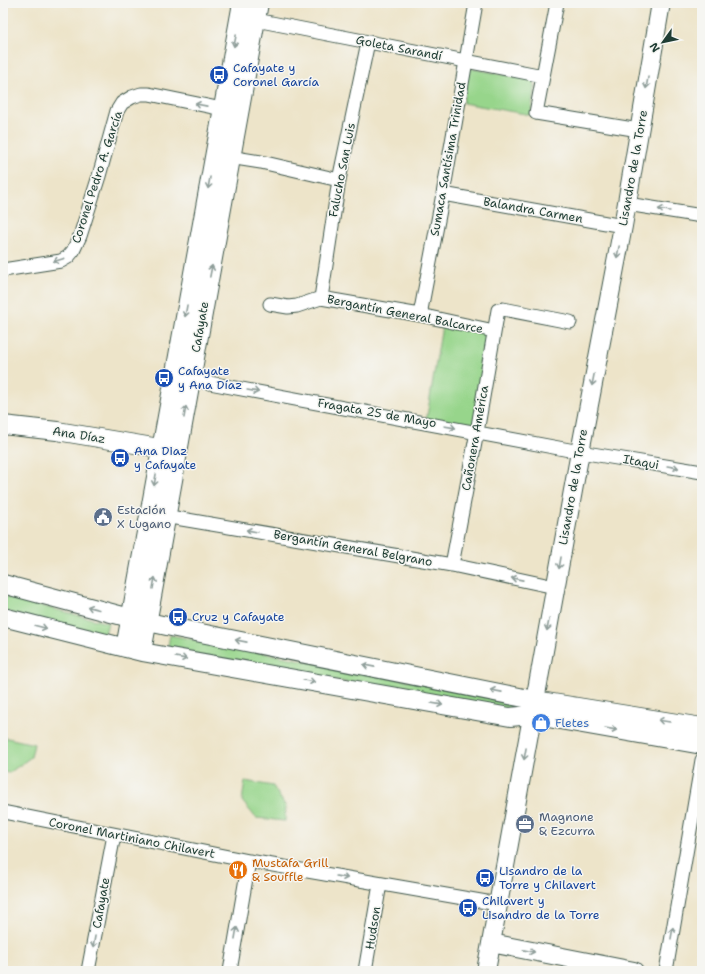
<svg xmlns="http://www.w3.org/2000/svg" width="705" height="974" viewBox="0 0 705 974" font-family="'Shantell Sans',sans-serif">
  <rect width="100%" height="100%" fill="#f6f6f2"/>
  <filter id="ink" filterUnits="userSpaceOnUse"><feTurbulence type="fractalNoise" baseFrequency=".025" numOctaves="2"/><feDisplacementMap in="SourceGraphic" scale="8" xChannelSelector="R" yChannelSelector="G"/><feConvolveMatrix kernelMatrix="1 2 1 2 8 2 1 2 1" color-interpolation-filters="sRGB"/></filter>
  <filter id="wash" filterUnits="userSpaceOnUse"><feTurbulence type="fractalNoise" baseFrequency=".012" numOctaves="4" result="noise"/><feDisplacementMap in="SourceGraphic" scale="16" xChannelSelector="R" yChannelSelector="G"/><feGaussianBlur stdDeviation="0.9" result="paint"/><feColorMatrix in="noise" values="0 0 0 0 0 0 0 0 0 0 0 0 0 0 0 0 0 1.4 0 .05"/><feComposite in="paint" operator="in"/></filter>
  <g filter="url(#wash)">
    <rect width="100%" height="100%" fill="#ede4c9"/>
    <path fill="#97d58b" stroke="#5b8960" d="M468,68L535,80L531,115L463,103Z
      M443,320L494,331L477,432L426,422Z
      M3,596L108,623L104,637L3,611Z
      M170,635L511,700L510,711L167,651Z
      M3,737L34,744L31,757L9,773L3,772Z
      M245,781L273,786L286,807L285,821L256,818L242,801Z"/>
  </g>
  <g filter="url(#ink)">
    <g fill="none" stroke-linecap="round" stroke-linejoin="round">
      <g stroke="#3e564a" stroke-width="15">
        <path id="street" d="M557,3L536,113L639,130
          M256,20L543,76
          M223,156L261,162L339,180
          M443,194L623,226
          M627,204L702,216
          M3,270L61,261L68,257L73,251L80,236L99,176L117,111L122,103L132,97L141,94H149L232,111
          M321,298L339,180L368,42
          M270,304L288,307L297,306L321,298L420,315L494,331
          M420,315L443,194L476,3
          M183,378L580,452L702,472
          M158,515L452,565L555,587
          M452,565L477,432L498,310L503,309L570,322
          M3,812L249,861L498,904
          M88,971L114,835
          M230,971L249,861
          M365,971L380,884
          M666,971L702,760"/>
      </g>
      <g stroke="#3e564a" stroke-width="20">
        <path id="secondary" d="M3,425L57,431L171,450
          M3,584L130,618L176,628L534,700L702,727
          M3,617L142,652L510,717L531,715L702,745
          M125,648L242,3
          M142,652L259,3
          M491,943L634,971
          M486,971L580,452L623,226L661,3"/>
      </g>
      <use href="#street" stroke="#fff" stroke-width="13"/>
      <use href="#secondary" stroke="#fff" stroke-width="18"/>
    </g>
    <defs><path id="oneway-shaft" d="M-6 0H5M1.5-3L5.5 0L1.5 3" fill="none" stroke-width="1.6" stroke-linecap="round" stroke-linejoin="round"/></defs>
    <g stroke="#8f9e9a">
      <use href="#oneway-shaft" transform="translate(235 41) rotate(101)"/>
      <use href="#oneway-shaft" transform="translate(647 83) rotate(100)"/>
      <use href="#oneway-shaft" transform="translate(201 105) rotate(-169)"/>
      <use href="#oneway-shaft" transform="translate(209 183) rotate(100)"/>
      <use href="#oneway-shaft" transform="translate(664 210) rotate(-171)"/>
      <use href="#oneway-shaft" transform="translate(618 252) rotate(101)"/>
      <use href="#oneway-shaft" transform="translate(59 260) rotate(163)"/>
      <use href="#oneway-shaft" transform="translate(211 271) rotate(-79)"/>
      <use href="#oneway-shaft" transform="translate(186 311) rotate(100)"/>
      <use href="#oneway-shaft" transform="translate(593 380) rotate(101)"/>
      <use href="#oneway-shaft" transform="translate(253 391) rotate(10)"/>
      <use href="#oneway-shaft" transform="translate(185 412) rotate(-80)"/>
      <use href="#oneway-shaft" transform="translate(450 427) rotate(10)"/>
      <use href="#oneway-shaft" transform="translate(673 467) rotate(10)"/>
      <use href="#oneway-shaft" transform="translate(155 480) rotate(100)"/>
      <use href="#oneway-shaft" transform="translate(252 531) rotate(-170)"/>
      <use href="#oneway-shaft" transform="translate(560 563) rotate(100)"/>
      <use href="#oneway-shaft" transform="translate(517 579) rotate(-169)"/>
      <use href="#oneway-shaft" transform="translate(154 583) rotate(-80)"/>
      <use href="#oneway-shaft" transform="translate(93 608) rotate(-165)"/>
      <use href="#oneway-shaft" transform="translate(548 625) rotate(101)"/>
      <use href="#oneway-shaft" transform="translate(41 627) rotate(14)"/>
      <use href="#oneway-shaft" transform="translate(241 641) rotate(-169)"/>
      <use href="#oneway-shaft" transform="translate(181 658) rotate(10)"/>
      <use href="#oneway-shaft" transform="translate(369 666) rotate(-169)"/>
      <use href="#oneway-shaft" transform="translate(309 681) rotate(10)"/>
      <use href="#oneway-shaft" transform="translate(496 691) rotate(-169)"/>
      <use href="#oneway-shaft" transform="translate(437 704) rotate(10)"/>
      <use href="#oneway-shaft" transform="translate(664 721) rotate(-171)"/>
      <use href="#oneway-shaft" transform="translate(611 729) rotate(10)"/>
      <use href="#oneway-shaft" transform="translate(525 754) rotate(100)"/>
      <use href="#oneway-shaft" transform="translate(342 877) rotate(10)"/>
      <use href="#oneway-shaft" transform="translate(236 933) rotate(-80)"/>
      <use href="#oneway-shaft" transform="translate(672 933) rotate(-80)"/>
      <use href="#oneway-shaft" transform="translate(94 942) rotate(100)"/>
      <use href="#oneway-shaft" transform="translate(529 951) rotate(11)"/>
    </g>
  </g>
  <defs>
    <g id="bus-disc" transform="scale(1)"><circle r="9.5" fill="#1a4fb4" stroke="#f6f6f2"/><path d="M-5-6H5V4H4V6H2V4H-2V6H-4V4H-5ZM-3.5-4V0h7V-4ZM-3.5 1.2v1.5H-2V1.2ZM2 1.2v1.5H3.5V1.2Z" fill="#fff"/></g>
    <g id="civic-disc" transform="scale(1)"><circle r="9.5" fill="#5c6f8a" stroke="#f6f6f2"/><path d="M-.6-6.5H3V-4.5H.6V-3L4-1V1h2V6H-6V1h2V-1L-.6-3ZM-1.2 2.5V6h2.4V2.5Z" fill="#fff"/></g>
    <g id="shop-disc" transform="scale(1)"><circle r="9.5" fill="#3f7fe0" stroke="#f6f6f2"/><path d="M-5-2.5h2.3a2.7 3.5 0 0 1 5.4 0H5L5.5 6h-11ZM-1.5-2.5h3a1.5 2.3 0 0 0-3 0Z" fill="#fff"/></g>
    <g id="office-disc" transform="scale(1)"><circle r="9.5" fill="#5c6f8a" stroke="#f6f6f2"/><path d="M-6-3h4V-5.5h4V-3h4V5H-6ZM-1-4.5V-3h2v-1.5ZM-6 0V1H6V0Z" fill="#fff"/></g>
    <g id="restaurant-disc" transform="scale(1)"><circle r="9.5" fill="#e8710a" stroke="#f6f6f2"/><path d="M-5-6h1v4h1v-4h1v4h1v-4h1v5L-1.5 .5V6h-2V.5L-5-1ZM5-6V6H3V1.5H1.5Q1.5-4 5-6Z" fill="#fff"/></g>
  </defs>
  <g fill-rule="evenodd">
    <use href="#bus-disc" x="219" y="75"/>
    <use href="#bus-disc" x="164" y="378"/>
    <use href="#bus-disc" x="120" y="458"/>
    <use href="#civic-disc" x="103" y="517"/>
    <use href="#bus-disc" x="178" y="617"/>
    <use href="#shop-disc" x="541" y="723"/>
    <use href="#office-disc" x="525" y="824"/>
    <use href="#restaurant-disc" x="238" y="870"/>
    <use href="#bus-disc" x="485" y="878"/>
    <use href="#bus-disc" x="468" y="908"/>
  </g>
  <g text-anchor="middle" stroke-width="3" stroke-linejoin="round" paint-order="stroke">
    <g font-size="12" fill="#1f3d34" stroke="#f6f6f2">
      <text transform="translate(399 48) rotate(11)" y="4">Goleta Sarandí</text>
      <text transform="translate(448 159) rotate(-80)" y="4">Sumaca Santísima Trinidad</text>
      <text transform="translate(633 168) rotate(-80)" y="4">Lisandro de la Torre</text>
      <text transform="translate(342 170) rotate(-79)" y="4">Falucho San Luis</text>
      <text transform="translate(97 177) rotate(-72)" y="4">Coronel Pedro A. García</text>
      <text transform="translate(533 210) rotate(10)" y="4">Balandra Carmen</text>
      <text transform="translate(405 314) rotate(11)" y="4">Bergantín General Balcarce</text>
      <text transform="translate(200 327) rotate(-80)" y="4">Cafayate</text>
      <text transform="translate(377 413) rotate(10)" y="4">Fragata 25 de Mayo</text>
      <text transform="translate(79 435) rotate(9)" y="4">Ana Díaz</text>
      <text transform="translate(475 438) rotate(-80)" y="4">Cañonera América</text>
      <text transform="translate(641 462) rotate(10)" y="4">Itaqui</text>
      <text transform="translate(573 487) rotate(-80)" y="4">Lisandro de la Torre</text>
      <text transform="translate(353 548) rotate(10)" y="4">Bergantín General Belgrano</text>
      <text transform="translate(132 838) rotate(11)" y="4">Coronel Martiniano Chilavert</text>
      <text transform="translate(101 903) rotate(-80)" y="4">Cafayate</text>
      <text transform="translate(373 928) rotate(-81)" y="4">Hudson</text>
    </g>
    <g font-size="12" fill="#164399" stroke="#f6f6f2" text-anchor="start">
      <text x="233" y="72">Cafayate y<tspan x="233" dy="14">Coronel García</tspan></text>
      <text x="178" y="375">Cafayate<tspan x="178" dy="14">y Ana Díaz</tspan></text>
      <text x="134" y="455">Ana Diaz<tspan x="134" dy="14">y Cafayate</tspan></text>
      <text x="192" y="621">Cruz y Cafayate</text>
      <text x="499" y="875">Lisandro de la<tspan x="499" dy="14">Torre y Chilavert</tspan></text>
      <text x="482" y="905">Chilavert y<tspan x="482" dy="14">Lisandro de la Torre</tspan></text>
    </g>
    <g font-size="12" fill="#4e5e75" stroke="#f6f6f2" text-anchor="start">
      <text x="117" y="514">Estación<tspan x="117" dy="14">X Lugano</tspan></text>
      <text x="539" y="821">Magnone<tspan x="539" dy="14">&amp; Ezcurra</tspan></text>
    </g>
    <g font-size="12" fill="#366cbe" stroke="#f6f6f2" text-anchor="start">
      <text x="555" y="727">Fletes</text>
    </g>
    <g font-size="12" fill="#c56008" stroke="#f6f6f2" text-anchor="start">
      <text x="252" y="867">Mustafa Grill<tspan x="252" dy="14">&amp; Souffle</tspan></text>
    </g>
  </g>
  <rect width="705" height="974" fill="none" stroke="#f6f6f2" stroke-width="16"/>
  <g transform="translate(663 42) rotate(237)" stroke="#f6f6f2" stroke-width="3" paint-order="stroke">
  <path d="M0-3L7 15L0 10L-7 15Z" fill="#1f3d34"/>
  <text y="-6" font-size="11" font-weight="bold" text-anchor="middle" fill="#1f3d34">N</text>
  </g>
</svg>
